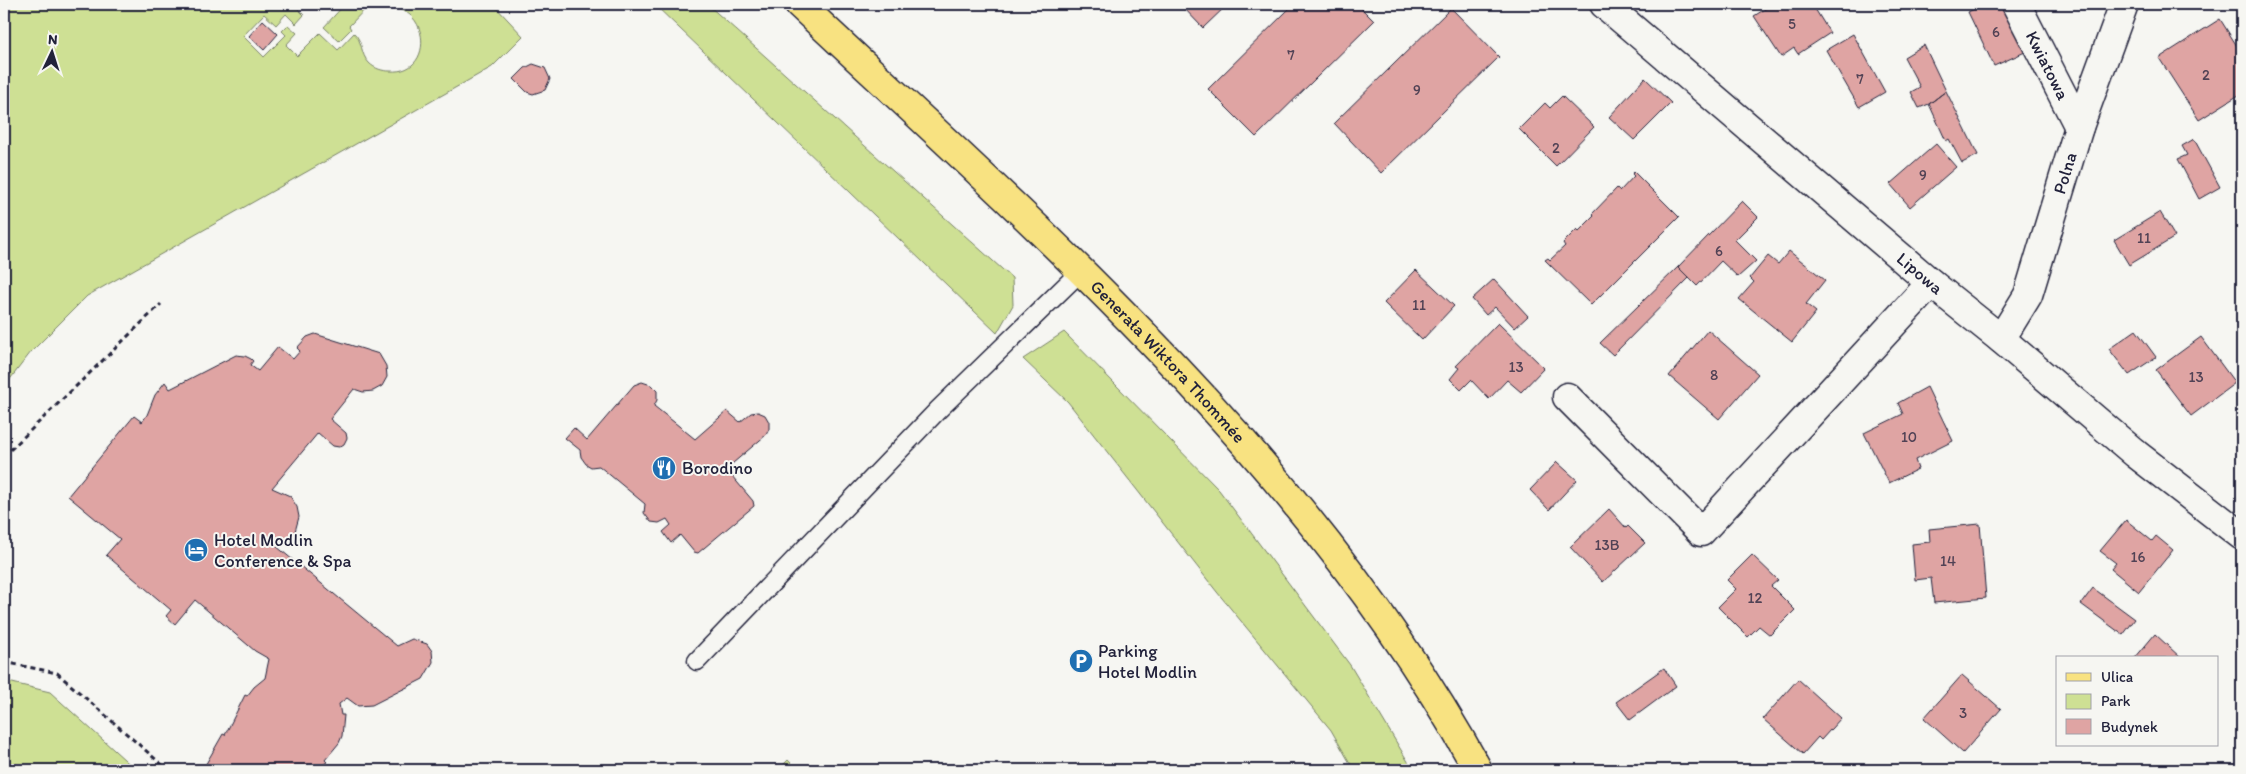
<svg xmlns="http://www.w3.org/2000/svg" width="2246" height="774" viewBox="0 0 2246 774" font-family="Itim,sans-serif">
  <rect width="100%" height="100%" fill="#f6f6f2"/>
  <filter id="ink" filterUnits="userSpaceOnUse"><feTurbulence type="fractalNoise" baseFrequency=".02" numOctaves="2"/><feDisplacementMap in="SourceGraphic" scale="10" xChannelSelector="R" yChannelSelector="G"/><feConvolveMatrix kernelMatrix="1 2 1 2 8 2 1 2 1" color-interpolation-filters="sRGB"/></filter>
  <g filter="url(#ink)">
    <path fill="#cee094" stroke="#788168" d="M4,4H293L304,15L296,24L286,14L276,25L264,14L243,36L264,57L286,35L282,31L288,25L297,33L286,45L297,56L320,33L338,50L354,33C363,41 360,54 369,63C375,69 383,71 390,71C437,75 429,0 384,9L377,4H493L523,36L492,67L87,296L31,352L4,387Z
      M345,4H370L349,26L351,29L339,41L324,27Z
      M654,4H707L1012,278L1013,305L997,333Z
      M1064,332L1219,490L1350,665L1413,770H1354L1331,730L1217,592L1068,402L1023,359Z
      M4,681L50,692L136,770H4Z
      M788,760L798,770H778Z"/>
    <path fill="#dfa4a3" stroke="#22223b" d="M1180,4H1228L1203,28Z
      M1294,4H1357L1374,21L1256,137L1208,89Z
      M1773,4H1812L1830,33L1798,54L1794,48L1781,57L1754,16Z
      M1984,4H2001L2025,52L1994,66L1968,12Z
      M1451,8L1499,57L1381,173L1334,123Z
      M2220,19L2242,54V93L2199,120L2159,58Z
      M263,20L278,34L264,50L249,36Z
      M1853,34L1885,92L1859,107L1826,50Z
      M1924,45L1946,91L1929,104L1919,108L1911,92L1920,87L1904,57Z
      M533,64L545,68L550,79L545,90L533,94L527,92L514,79L525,68Z
      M1645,78L1671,103L1634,140L1609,117Z
      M1946,91L1978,155L1962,163L1949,139L1946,141L1929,104Z
      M1562,96L1594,127L1556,166L1519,129L1545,103L1550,108Z
      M2194,139L2220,187L2199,199L2178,159L2187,155L2182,146Z
      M1936,144L1956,167L1910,207L1890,184Z
      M1634,172L1679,217L1591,305L1545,260L1548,258L1550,260L1565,246L1563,243L1577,229L1579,231L1594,216L1592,214L1617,188L1620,191L1634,176L1632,174Z
      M1742,201L1758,217L1735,240L1756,261L1738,277L1721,261L1697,286L1678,267Z
      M2160,212L2175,237L2129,265L2114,240Z
      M1789,251L1825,280L1806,304L1816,312L1792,342L1739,299L1754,282L1750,278L1768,256L1778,264Z
      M1678,267L1689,278L1613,355L1600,343Z
      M1416,270L1454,306L1422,340L1384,303Z
      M1494,279L1528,316L1515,328L1495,307L1486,315L1472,299Z
      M1498,323L1544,368L1521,392L1507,380L1489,399L1471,380L1461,390L1450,379L1459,368L1456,366Z
      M1708,330L1758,374L1719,419L1669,376Z
      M2136,330L2156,357L2129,375L2109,349Z
      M315,334L379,354L386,366L387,377L382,386L373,391L363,392L354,389L330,419L346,433L347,438L344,444L339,447L333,446L318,433L272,488L290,496L297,507L299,517L294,535L285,543L276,546L397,646L412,639L427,644L432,651L433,662L423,679L372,705L358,706L347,698L339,704L341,715H344L342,736L339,743L325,760L327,762L316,770H204L203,769L223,734L225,735L245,695L247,696L254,687L265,678L269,659L255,651L195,600L175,624L166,616L171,610L106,555L120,539L68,496L134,416L142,422L147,415L155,395L165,382L170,389L236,355L245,356L251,359L253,361L250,365L258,371L278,347L293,359L300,351L297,348L307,337Z
      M2201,337L2235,383L2191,416L2156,370Z
      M642,382L651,385L657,391V400L654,406L695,439L727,411L740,422L751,413L758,412L765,415L769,422V429L766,435L726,469L753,501L754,506L698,553L694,552L680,535L671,543L663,532L671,525L667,519L659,523L651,522L644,513L645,504L599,466L591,467L586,464L581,457L580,450L565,438L574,428L587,440L634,385Z
      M1927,387L1953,441L1915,460L1918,469L1889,483L1864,433L1903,414L1898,403Z
      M1557,462L1577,480L1549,510L1530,490Z
      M1609,509L1626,528L1628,526L1645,543L1603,582L1570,547Z
      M2126,520L2152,541L2156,536L2173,550L2139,592L2111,569L2116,563L2100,551Z
      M1980,524L1986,598L1934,603L1931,578L1915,580L1912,544L1930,542L1929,529Z
      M1752,555L1778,580L1771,586L1795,610L1770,635L1759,626L1748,637L1718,607L1736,589L1727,580Z
      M2093,588L2135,619L2123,635L2081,604Z
      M2155,634L2181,658H2135Z
      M1664,668L1676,686L1630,720L1616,702Z
      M1962,675L2001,709L1963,753L1924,718Z
      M1798,679L1841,718L1821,740L1818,737L1803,754L1763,719Z"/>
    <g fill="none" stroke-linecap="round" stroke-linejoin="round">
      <g stroke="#22223b" stroke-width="21">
        <path id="lane" d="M697,661L938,410L1081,271"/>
      </g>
      <g stroke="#22223b" stroke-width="31">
        <g id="street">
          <path id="s1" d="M1604,4L1931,283L2001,339L2136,454L2242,536"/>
          <path id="s2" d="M2016,4L2079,127"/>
          <path id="s3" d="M2001,339L2028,295L2079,127L2124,4"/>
          <path d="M1567,397L1701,532L1931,283"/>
        </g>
      </g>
      <g stroke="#22223b" stroke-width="31">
        <g id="primary">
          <path id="s4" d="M799,4C1047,237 1312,467 1478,770"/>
        </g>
      </g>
      <path stroke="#22223b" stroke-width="3" stroke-dasharray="5 4" stroke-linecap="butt" d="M4,456L161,304
        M4,662L57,673L168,770"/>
      <use href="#lane" stroke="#f6f6f2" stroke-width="18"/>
      <use href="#street" stroke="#f6f6f2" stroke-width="28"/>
      <use href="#primary" stroke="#f8e281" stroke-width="28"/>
    </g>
  </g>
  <defs>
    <g id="restaurant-disc" transform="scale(1.25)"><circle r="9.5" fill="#1f6fb2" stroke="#f6f6f2"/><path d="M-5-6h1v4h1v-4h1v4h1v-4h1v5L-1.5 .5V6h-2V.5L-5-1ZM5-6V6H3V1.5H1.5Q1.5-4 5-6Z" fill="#fff"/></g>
    <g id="hotel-disc" transform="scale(1.25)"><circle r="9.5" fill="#1f6fb2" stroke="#f6f6f2"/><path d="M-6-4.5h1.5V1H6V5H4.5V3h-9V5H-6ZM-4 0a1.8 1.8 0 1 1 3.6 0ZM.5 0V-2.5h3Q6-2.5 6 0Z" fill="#fff"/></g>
    <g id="parking-disc" transform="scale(1.25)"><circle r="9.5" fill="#1f6fb2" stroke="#f6f6f2"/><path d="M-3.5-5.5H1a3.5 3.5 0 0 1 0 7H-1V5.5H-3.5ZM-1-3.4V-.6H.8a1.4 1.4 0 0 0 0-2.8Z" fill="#fff"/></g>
  </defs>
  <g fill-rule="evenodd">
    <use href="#restaurant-disc" x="664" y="468"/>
    <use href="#hotel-disc" x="196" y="550"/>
    <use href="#parking-disc" x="1081" y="661"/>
  </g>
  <g text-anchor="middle" stroke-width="4" stroke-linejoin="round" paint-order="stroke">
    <g font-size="15" fill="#514255">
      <text x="1792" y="29">5</text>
      <text x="1996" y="37">6</text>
      <text x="1291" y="60">7</text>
      <text x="2206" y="80">2</text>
      <text x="1860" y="84">7</text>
      <text x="1417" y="95">9</text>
      <text x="1556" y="153">2</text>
      <text x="1923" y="180">9</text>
      <text x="2144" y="243">11</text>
      <text x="1719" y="256">6</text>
      <text x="1419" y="310">11</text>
      <text x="1516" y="372">13</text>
      <text x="1714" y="380">8</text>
      <text x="2196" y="382">13</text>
      <text x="1909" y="442">10</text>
      <text x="1607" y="550">13B</text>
      <text x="2138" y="562">16</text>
      <text x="1948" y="566">14</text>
      <text x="1755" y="603">12</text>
      <text x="1963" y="718">3</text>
    </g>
    <g font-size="18" fill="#22223b" stroke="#f6f6f2">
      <text dy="6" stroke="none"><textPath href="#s2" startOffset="69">Kwiatowa</textPath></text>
      <text dy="6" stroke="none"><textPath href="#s3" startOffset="179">Polna</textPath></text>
      <text dy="6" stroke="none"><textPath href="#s1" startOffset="415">Lipowa</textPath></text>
      <text dy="6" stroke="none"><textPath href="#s4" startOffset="514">Generała Wiktora Thommée</textPath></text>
    </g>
    <g font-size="18" fill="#22223b" stroke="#f6f6f2" text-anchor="start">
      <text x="682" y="474">Borodino</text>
      <text x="214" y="546">Hotel Modlin<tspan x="214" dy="21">Conference &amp; Spa</tspan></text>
      <text x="1098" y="657">Parking<tspan x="1098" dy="21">Hotel Modlin</tspan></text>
    </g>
  </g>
  <rect width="2246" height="774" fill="none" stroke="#f6f6f2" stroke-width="20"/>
  <rect x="10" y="10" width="2226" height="754" fill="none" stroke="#22223b" stroke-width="2" filter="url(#ink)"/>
  <rect x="2056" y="656" width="162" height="90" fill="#f6f6f2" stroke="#a1a1a9"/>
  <rect x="2066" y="673" width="25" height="8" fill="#f8e281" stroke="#a1a1a9"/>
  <text x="2101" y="682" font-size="15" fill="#22223b">Ulica</text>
  <rect x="2066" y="694" width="25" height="15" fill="#cee094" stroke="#a1a1a9"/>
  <text x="2101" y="706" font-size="15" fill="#22223b">Park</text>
  <rect x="2066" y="719" width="25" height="15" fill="#dfa4a3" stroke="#a1a1a9"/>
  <text x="2101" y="732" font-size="15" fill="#22223b">Budynek</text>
  <g transform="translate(52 52) rotate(4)" stroke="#f6f6f2" stroke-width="4" paint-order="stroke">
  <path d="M0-4L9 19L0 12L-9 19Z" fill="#22223b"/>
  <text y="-8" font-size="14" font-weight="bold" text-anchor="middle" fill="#22223b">N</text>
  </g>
</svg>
